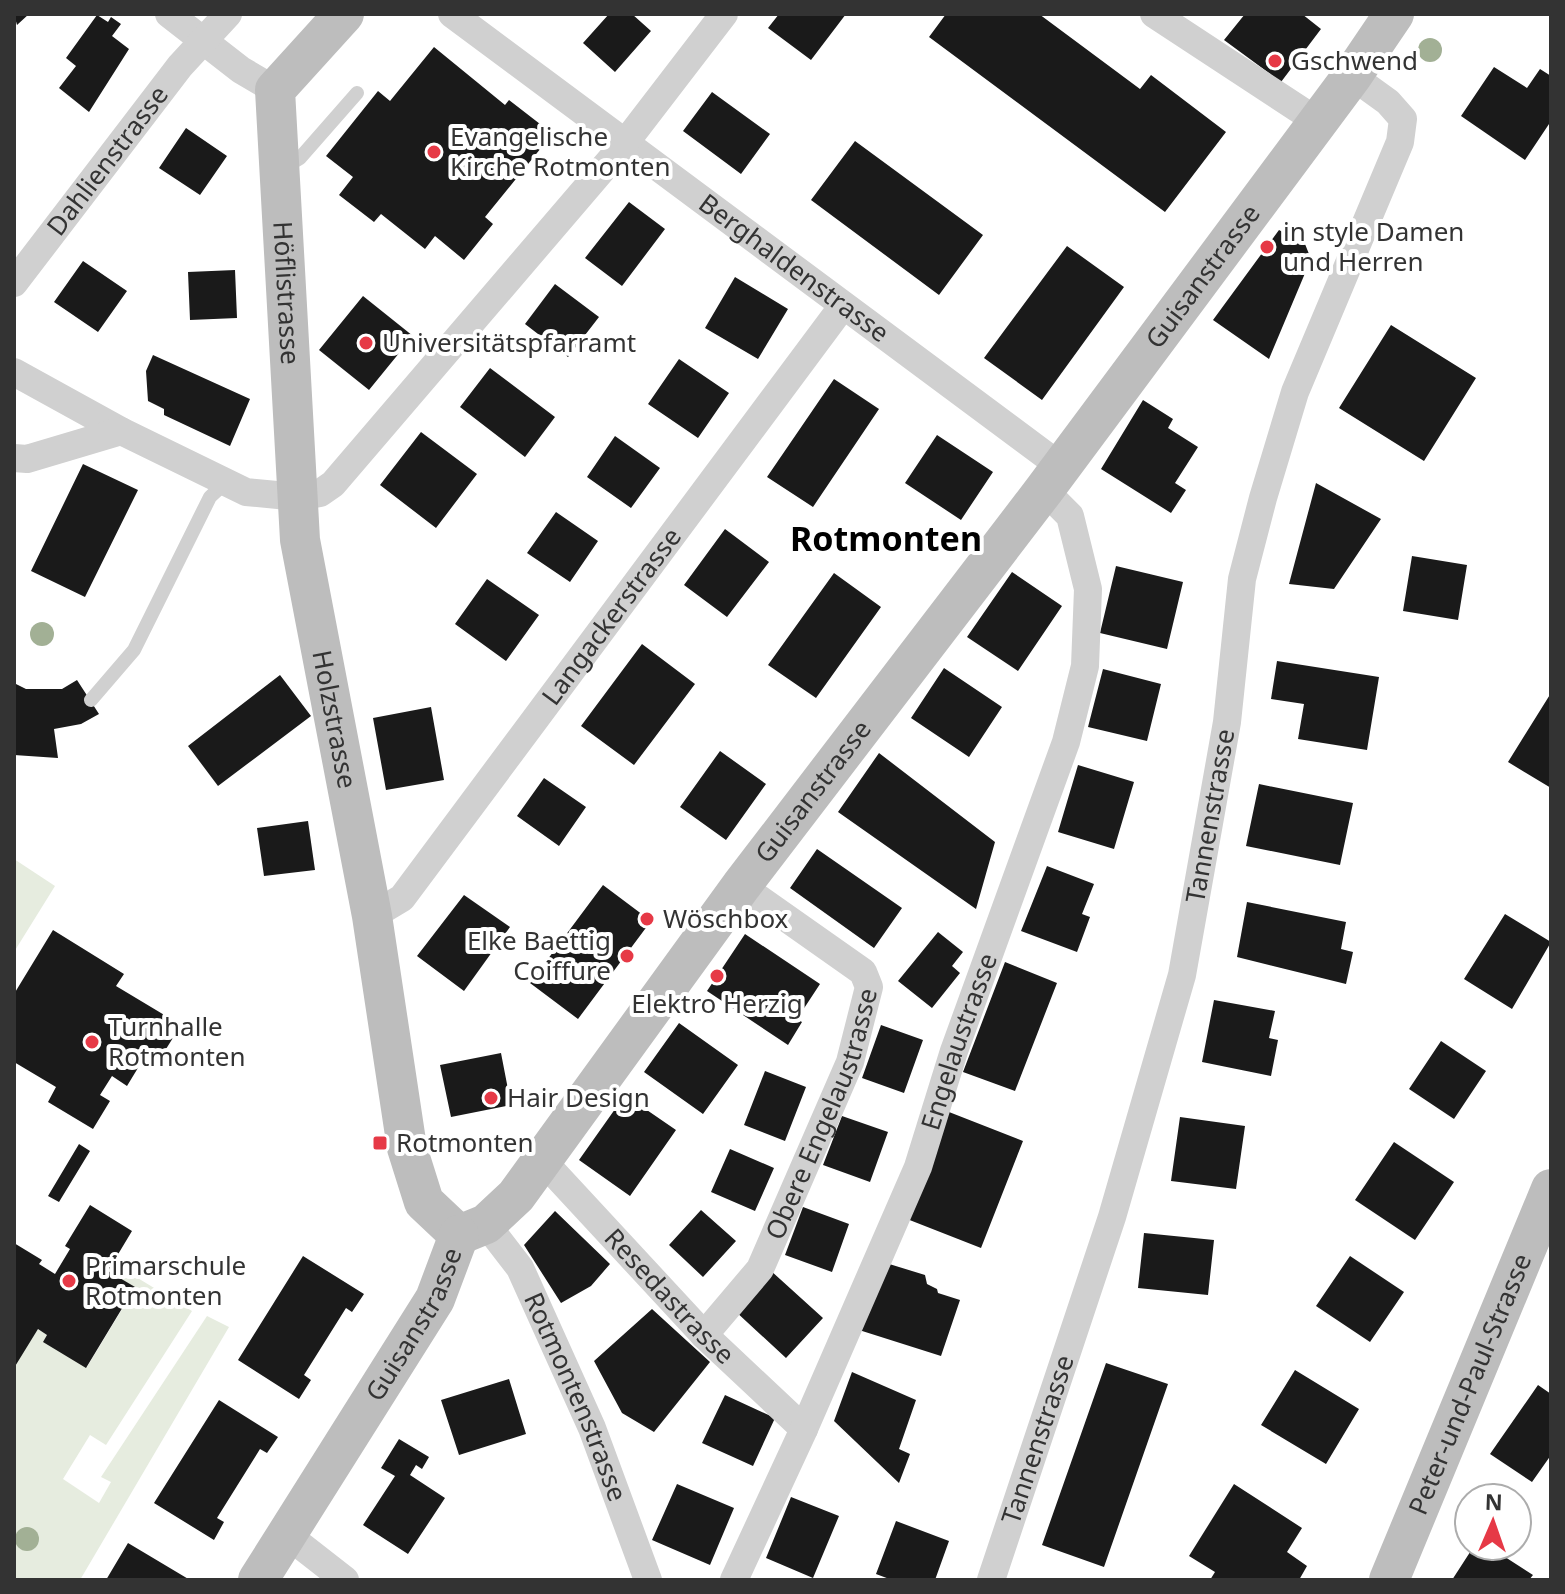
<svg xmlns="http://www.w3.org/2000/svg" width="1565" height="1594" viewBox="0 0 1565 1594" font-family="'Noto Sans',sans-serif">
  <rect width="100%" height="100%" fill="#fff"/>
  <path fill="#e6ecdf" d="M14,859L55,886L14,952Z
    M113,1263L192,1311L106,1445L90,1435L63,1479L99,1503L111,1482L101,1477L207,1316L229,1327L80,1580H14V1364L38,1329L47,1335L44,1341L87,1367L135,1288L108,1271Z"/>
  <path fill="#1a1a1a" d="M14,14H29L17,25Z
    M609,14H632L651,31L615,72L583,43Z
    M779,14H846L811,60L768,28Z
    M946,14H1039L1140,89L1151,75L1226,132L1165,212L929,37Z
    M1245,14H1302L1321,29L1281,82L1224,40Z
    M97,15L108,22L111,17L121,24L112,36L129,49L89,112L59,88L76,66L66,58Z
    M434,47L505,105L509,100L540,124L541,148L485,217L493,224L464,260L435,236L425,249L381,214L374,222L339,195L353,177L326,156L378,91L390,101Z
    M1494,67L1527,88L1540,69L1551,76V121L1525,160L1461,116Z
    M712,92L770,134L741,174L683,131Z
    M186,128L227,156L200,195L159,168Z
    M855,141L983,235L939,295L811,200Z
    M629,202L665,229L622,286L585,258Z
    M1279,230L1305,244L1311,259L1269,359L1213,320Z
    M1067,246L1124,287L1042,400L984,358Z
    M83,261L127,291L98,332L54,302Z
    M235,270L237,318L190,320L188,272Z
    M735,277L788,309L758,359L705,328Z
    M555,284L599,317L568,357L525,324Z
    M363,296L413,336L369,390L319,350Z
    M1391,325L1476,378L1424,461L1339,408Z
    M153,355L250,399L230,446L164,415V409L148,401L146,371Z
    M679,359L729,393L698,438L648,404Z
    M490,368L555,417L525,457L460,407Z
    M834,379L879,409L813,507L767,477Z
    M1143,400L1173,419L1168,428L1198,447L1175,483L1186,490L1171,513L1101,469Z
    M421,432L477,474L436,528L380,485Z
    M937,435L993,472L961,520L905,483Z
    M615,436L660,468L631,508L587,477Z
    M83,464L138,490L85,597L31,571Z
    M1316,483L1381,519L1334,589L1289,584Z
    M556,512L598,541L570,582L527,553Z
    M725,529L769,562L727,617L684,585Z
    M1412,556L1467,565L1458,620L1403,611Z
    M1116,566L1183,582L1167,649L1100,633Z
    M1012,572L1062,606L1018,671L967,637Z
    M834,573L881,607L816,698L768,665Z
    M487,579L539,615L506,661L455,624Z
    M642,644L695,684L634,765L581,726Z
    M1277,661L1379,677L1367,750L1298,739L1304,704L1271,699Z
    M944,668L1002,707L969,757L911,718Z
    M1103,669L1161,684L1147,741L1088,727Z
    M280,675L311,716L218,786L188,746Z
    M77,680L99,714L81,724L54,729L58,758L14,755V683L26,689H62Z
    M1551,693V788L1508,762Z
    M431,707L444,780L386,790L373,718Z
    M720,751L766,784L726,840L680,807Z
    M879,753L995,842L976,909L838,812Z
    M1078,765L1134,782L1114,849L1058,832Z
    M544,778L586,807L559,846L517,816Z
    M1259,784L1353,803L1340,865L1246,846Z
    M308,821L315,870L264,876L257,828Z
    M817,849L902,908L874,948L790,888Z
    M1047,866L1094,884L1082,914L1090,917L1077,952L1021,931Z
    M603,885L651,921L578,1019L530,983Z
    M464,895L510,927L464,991L417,956Z
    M1247,902L1346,922L1341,949L1353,952L1346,984L1237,957Z
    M1505,914L1551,942L1512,1009L1464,979Z
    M53,930L124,974L116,986L181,1025L156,1065L144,1058L127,1086L112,1076L100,1095L110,1101L93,1129L48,1102L56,1087L14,1062V994Z
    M938,932L963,952L952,966L960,973L932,1008L898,981Z
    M745,934L820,984L797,1019L802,1022L788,1045L707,991Z
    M1005,962L1057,983L1015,1091L963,1072Z
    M1214,1000L1275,1011L1269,1038L1278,1040L1271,1076L1202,1062Z
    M679,1023L738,1065L703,1114L644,1072Z
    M881,1025L923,1040L904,1093L862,1078Z
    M1441,1041L1486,1071L1454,1119L1409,1089Z
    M501,1053L511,1105L451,1117L440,1065Z
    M765,1071L806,1087L785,1141L744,1125Z
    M625,1095L676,1130L630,1196L579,1160Z
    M949,1112L1023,1141L981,1248L907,1219Z
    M842,1116L888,1132L870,1182L823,1165Z
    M1180,1117L1245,1126L1236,1189L1171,1181Z
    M1394,1142L1454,1182L1415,1240L1355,1200Z
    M79,1144L90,1151L59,1202L48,1196Z
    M730,1149L774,1168L755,1211L711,1192Z
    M90,1205L132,1231L108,1271L135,1287L86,1368L43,1342L47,1335L38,1329L14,1368V1243L42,1260L39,1264L55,1274L70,1249L65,1246Z
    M803,1207L849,1224L832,1272L785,1255Z
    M701,1210L736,1241L703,1277L669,1245Z
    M555,1211L610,1264L591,1286L561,1303L524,1245Z
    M1144,1233L1214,1240L1208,1295L1138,1288Z
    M303,1256L364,1294L352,1312L346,1308L304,1375L311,1380L299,1399L238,1360Z
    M1350,1256L1404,1292L1370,1342L1316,1306Z
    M886,1263L925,1275L927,1284L937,1289L938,1293L960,1300L941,1356L859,1330Z
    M770,1270L823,1318L786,1358L734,1310Z
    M652,1309L710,1362L654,1432L622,1413L594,1361Z
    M1106,1363L1168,1384L1104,1567L1042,1545Z
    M1295,1370L1359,1409L1326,1464L1261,1425Z
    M852,1372L916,1400L899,1449L910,1454L899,1483L834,1421Z
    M509,1379L526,1434L459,1455L441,1400Z
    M1538,1385L1551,1394V1455L1532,1482L1490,1454Z
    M725,1395L775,1418L753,1466L702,1443Z
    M219,1400L278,1437L267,1453L260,1449L217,1518L224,1522L214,1540L154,1503Z
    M399,1439L429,1457L422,1469L416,1465L410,1475L445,1498L408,1554L363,1525L395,1476L381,1468Z
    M677,1484L734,1508L710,1565L652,1540Z
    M1234,1484L1302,1528L1287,1552L1307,1566L1299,1580H1210L1215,1572L1189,1556Z
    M791,1497L839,1516L813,1578L766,1558Z
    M896,1521L949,1541L935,1580H892L876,1574Z
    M128,1543L190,1580H106Z
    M1474,1546H1488L1533,1575L1529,1580H1452Z"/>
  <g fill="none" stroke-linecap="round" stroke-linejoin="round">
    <path stroke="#d0d0d0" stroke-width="14" d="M285,167L300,158L357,93
      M91,700L134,650L210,497L225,483"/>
    <g stroke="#d0d0d0" stroke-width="28">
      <path d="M169,14L241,70L275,90"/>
      <path id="s1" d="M452,14L1060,466"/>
      <path d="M1154,14L1317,121"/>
      <path id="s2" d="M14,283L180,66L228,14"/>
      <path d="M14,372L121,431L246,492L298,497L320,493L333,484L625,143L724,14"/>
      <path d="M14,458L27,459L121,431"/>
      <path id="s3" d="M372,916L402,898L842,307"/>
      <path id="s4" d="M541,1159L704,1335L804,1429"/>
      <path id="s5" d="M486,1224L520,1268L592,1428L648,1580"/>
      <path id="s6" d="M704,1335L760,1269L850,1062L869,987L863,972L741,886"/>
      <path d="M286,1534L345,1580"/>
      <path id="s7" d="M734,1580L804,1429L918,1167L954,1051L1066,742L1085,666L1088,589L1070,516L1044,490"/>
      <path id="s8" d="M991,1580L1112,1217L1182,975L1227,722L1242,579L1263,498L1295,392L1400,142L1403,119L1388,102L1352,76"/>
    </g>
    <g stroke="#bdbdbd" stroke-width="40">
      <path id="s9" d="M344,14L275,90L300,540L372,916L407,1148L424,1202L459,1235"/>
      <path id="s10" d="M459,1235L486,1224L516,1196L741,886L1044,490L1352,76L1394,14"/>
      <path id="s11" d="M258,1580L435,1299L459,1235"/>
      <path id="s12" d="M1389,1580L1551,1189"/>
    </g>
  </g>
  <g fill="#a2b095">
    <circle cx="1430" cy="50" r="12"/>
    <circle cx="42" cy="634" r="12"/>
    <circle cx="27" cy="1539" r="12"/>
  </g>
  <g fill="#e63946" stroke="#fff" stroke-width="3">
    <circle cx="1275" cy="61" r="8"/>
    <circle cx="434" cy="152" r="8"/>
    <circle cx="1267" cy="247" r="8"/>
    <circle cx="366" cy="343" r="8"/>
    <circle cx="647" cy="919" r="8"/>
    <circle cx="627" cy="956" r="8"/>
    <circle cx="717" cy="976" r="8"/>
    <circle cx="92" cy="1042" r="8"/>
    <circle cx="491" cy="1098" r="8"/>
    <rect x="372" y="1135" width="16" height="16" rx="4"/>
    <circle cx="69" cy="1281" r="8"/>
  </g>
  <g text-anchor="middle" stroke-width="8" stroke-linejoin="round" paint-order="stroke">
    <g font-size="26" fill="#333" stroke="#fff" text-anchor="start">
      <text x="1291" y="70">Gschwend</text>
      <text x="450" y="146">Evangelische<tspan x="450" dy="30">Kirche Rotmonten</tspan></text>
      <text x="1283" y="241">in style Damen<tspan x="1283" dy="30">und Herren</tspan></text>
      <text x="382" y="352">Universitätspfarramt</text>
      <text x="663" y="928">Wöschbox</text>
      <text x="611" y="950" text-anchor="end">Elke Baettig<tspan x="611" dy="30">Coiffure</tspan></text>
      <text x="717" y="1013" text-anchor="middle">Elektro Herzig</text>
      <text x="108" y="1036">Turnhalle<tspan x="108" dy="30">Rotmonten</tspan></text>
      <text x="507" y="1107">Hair Design</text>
      <text x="396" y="1152">Rotmonten</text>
      <text x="85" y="1275">Primarschule<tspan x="85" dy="30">Rotmonten</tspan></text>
    </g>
    <g font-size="26" fill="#333" stroke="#fff">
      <text dy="9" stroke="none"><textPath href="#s2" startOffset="154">Dahlienstrasse</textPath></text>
      <text dy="9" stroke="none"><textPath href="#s1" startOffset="426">Berghaldenstrasse</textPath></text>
      <text dy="9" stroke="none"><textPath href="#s10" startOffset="1218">Guisanstrasse</textPath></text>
      <text dy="9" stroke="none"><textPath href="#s9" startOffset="306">Höflistrasse</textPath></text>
      <text dy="9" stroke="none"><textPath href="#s3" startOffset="386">Langackerstrasse</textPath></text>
      <text dy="9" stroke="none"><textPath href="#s9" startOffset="736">Holzstrasse</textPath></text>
      <text dy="9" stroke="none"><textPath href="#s10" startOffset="572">Guisanstrasse</textPath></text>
      <text dy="9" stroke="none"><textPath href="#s8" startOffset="796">Tannenstrasse</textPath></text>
      <text dy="9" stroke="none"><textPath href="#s7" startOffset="584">Engelaustrasse</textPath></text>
      <text dy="9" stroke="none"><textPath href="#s6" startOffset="254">Obere Engelaustrasse</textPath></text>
      <text dy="9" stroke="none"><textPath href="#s4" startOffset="188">Resedastrasse</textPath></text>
      <text dy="9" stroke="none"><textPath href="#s11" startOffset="300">Guisanstrasse</textPath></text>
      <text dy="9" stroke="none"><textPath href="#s12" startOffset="212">Peter-und-Paul-Strasse</textPath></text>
      <text dy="9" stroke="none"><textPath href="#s5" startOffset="196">Rotmontenstrasse</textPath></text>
      <text dy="9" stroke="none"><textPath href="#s8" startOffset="148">Tannenstrasse</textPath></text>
    </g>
    <g font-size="34" font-weight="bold" fill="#000" stroke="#fff">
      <text x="886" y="551">Rotmonten</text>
    </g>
  </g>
  <rect width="1565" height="1594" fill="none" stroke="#333333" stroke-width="32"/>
  <g transform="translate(1493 1522) rotate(2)"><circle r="38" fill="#ffffff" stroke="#adadad" stroke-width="2"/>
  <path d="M0-6L14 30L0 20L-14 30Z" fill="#e63946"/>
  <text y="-12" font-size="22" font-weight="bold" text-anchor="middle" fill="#333333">N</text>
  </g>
</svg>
